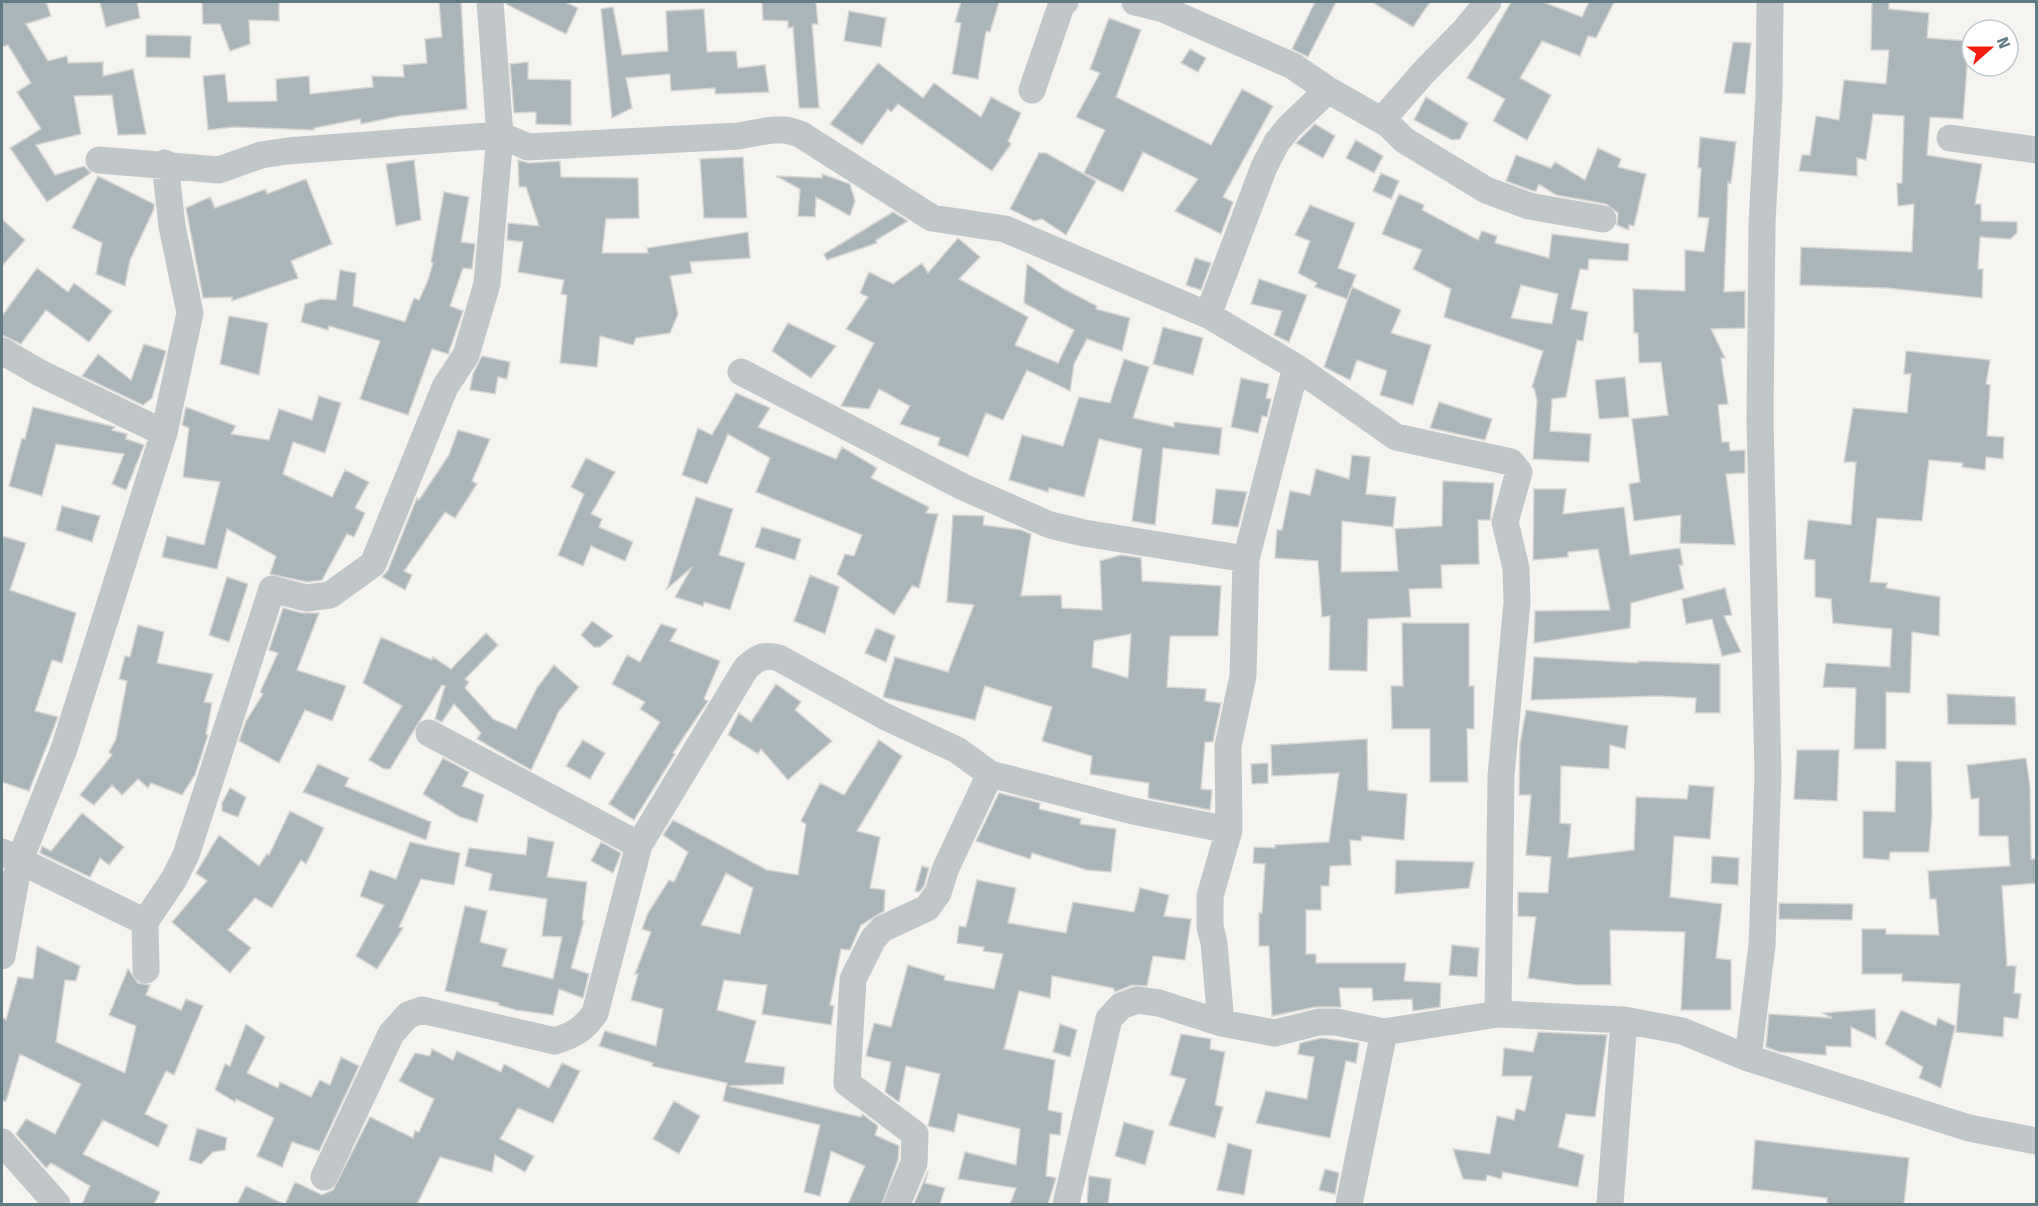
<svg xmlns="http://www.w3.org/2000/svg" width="2038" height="1206" viewBox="0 0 2038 1206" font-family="'Fira Sans',sans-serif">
  <rect width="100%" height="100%" fill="#f5f4f0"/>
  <path fill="#a9b5b8" stroke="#d6d5d3" stroke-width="1.5" fill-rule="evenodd" d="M2,2H46L51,16L26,24L48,61L67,56L68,63L103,62V76L133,69L146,134L118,135L112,95L74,96L81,134L36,145L55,175L84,166L91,173L47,202L10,148L41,129L17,92L31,83L8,45L2,47Z
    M100,2H137L140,18L106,27Z
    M202,2H279V21L249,20L250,44L230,51L220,24H203Z
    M439,2H461L467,109L399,116L361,124L360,119L314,128V130L233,127L208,130L203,76L225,74L228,102L277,101L276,79L309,76L310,94L373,87L372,76L404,77L403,65L427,63L425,39L442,37Z
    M506,2H565L578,8L566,34L506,4Z
    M762,2H816L818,24H812L819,108H799L793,27L788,28V21L763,20Z
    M961,2H999L990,32L986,31L978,79L952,74L961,23L955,22Z
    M1315,2H1336L1308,57L1292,49Z
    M1372,2H1430L1413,27Z
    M1511,2H1543L1582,17L1589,2H1614L1596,38L1588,36L1580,56L1542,41L1520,78L1551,95L1527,140L1493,121L1505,99L1467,78Z
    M1872,2H1889V9L1929,13L1927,38L1969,41L1963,119L1930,117L1927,155L1982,164L1975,204H1981V221L2017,222V233L2010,239L1980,237L1978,269H1983L1982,298L1887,288L1800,285L1801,247L1912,252L1914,204L1898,206L1897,183H1902L1904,116L1873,114L1866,160L1857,158V176L1799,171L1802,155H1810L1816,116L1839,120L1844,80L1886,84L1889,50H1871Z
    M613,7L622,55L668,51L666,11L704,9L707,52L736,51L738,68L765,65L769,92L715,94V88L671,91L670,74L626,78L632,108L612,118L601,9Z
    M849,11L886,18L881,47L844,41Z
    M1109,18L1141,30L1116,97L1211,145L1242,89L1273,106L1223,197L1233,202L1221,234L1175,211L1198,179L1143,152L1123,192L1084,173L1105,130L1076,117L1100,73L1090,69Z
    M146,35L191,36L190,58L146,57Z
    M1733,42L1751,43L1745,94L1724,93Z
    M1190,49L1206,58L1198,72L1181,63Z
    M528,62V79L571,80V125L536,124V112L514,113L510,64Z
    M878,63L923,98L934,83L981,117L991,97L1021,113L1008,141L1011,144L992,171L898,104L891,112L888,109L862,145L830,124Z
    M1426,97L1468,123L1460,139L1452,140L1414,120Z
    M1315,124L1335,136L1323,158L1296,143Z
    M1700,137L1736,142L1731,183L1728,182L1724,292L1745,291V328L1711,329L1725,358H1721L1728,404L1718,405L1722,442H1729L1730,451L1745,450V473L1726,474L1735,545L1680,543L1681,515L1634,521L1629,484L1640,482L1632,419L1668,415L1661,362L1639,363L1638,333H1634L1633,289L1685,291V250L1704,252L1709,218L1698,217L1701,168H1698Z
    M1356,140L1383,156L1374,173L1346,158Z
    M1598,148L1621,159L1618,167L1646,174L1634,226L1629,225V230L1617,225L1618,213L1606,204L1556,195L1539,184L1536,191H1533L1506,181L1516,155L1551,168L1555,162L1585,180Z
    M1039,153H1046L1096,181L1066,235L1042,219L1034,221L1010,209Z
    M743,157L747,218H704L700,159Z
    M414,160L421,220L396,226L386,164Z
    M518,160L529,163L560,161L561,177L638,178L639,218L606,219L602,253H648L647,248L748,232L750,258L690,262L692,273L670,276L678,314L670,333L636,338L633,345L600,336L597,367L560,363L567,295L561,294L564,280L518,272L523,242L507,240L508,223L539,226L526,187H519Z
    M1381,173L1399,181L1391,199L1373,191Z
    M822,174L850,184L855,201L850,216L816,197L815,217L798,216L800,189L776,176L822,178Z
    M98,176L154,204V209L130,260L125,286L96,274L102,243L72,228Z
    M306,179L332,244L291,261L298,278L232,301V297L203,298L186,208L210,197L215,208L266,189L267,194Z
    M444,192L469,197L461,242L475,244L472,269L463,268L450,306L463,311L449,352L448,354L432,349L408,415L360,399L380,341L329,326L328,330L301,322L305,304L320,299L336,300L340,270L356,273L353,306L405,322L414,298L419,300L427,283L433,263L431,262Z
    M1399,194L1424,205L1422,210L1478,240L1482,231L1497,236L1495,243L1549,258L1552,234L1629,244L1628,261L1589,259L1588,270L1580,269L1571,309L1588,312L1583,341L1577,340L1566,397L1552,399L1550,431L1591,434L1589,462L1533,459L1537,400L1534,388L1532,387L1543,351L1444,317L1451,289L1413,269L1422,250L1382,234ZM1521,285L1558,294L1552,324L1511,318Z
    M1310,205L1355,223L1338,268L1356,275L1347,299L1315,287L1317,283L1298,273L1310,241L1295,235Z
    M893,212L908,221L876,240L877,243L827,260L824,254Z
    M2,219L25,240L2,266Z
    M958,238L980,257L959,279L1028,317L1015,345L1058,363L1074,330L1024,303L1027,264L1064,289L1097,306L1096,309L1130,318L1122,351L1087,339L1074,364L1070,391L1027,370L1003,420L986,413L968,457L938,445L940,438L900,424L910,406L879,389L869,409L841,406L874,343L846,329L868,297L860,293L869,272L893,284L922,263L928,273Z
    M1195,258L1211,263L1201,290L1186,285Z
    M37,268L68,292L74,283L112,311L89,342L46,310L21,344L2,335V316Z
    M1259,279L1307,295L1289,342L1274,335L1282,311L1251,304Z
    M1352,287L1401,310L1391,333L1431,345L1413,405L1380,395L1387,371L1357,360L1350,380L1324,367Z
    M229,316L268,323L259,375L220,364Z
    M788,323L836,346L811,378L772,351Z
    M1163,327L1203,338L1193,375L1153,364Z
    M144,344L166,351L152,398L143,405L82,376L98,354L131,380Z
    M1906,351L1990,360L1986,384L1990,385L1987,436L2004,437L2003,459L1986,457L1985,470L1962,467L1963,463L1929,460L1922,521L1877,518L1870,582L1887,583L1886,588L1940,597L1939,636L1912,632L1910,693L1886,692V749H1854L1856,688L1823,687L1826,663L1890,667L1892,629L1833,623L1831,599L1815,597V560L1804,559L1808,520L1851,525L1856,462H1844L1853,408L1907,413L1911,374H1904Z
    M482,356L510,362L507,379L498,377L495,394L470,390L473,374Z
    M1124,359L1149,367L1133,418L1174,427V422L1222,428L1219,455L1163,448L1155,525L1132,521L1142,449L1099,439L1084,497L1049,488L1048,492L1009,480L1022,435L1063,446L1079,397L1110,403Z
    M1625,377L1629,417L1599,419L1595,380Z
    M1241,378L1269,384L1266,398L1271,399L1267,417L1262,416L1258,433L1231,427Z
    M736,393L770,408L758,427L836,459L842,447L877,468L871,478L929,507L926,513L938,514L919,588L912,586L894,615L837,574L845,554L854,556L862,535L756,492L770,458L728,434L707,484L682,475L698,428L712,435Z
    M319,396L341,403L325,453L293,442L283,474L332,497L345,470L369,482L355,508L365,513L354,537L347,534L322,580L307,582L270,574L276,556L227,529L217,569L162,557L167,536L204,545L220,482L183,477L189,428L182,425L186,407L236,426L231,434L269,440L279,409L312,420Z
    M1439,402L1492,419L1485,440L1430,428Z
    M33,407L115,427L112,430L127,434L126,439L144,445L126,490L112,484L124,454L56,444L42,496L9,486L22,438L25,439Z
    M458,430L490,439L472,481L477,484L455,518L445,512L404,571L412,575L405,590L382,577L388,570L417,498L419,500L449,455Z
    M1352,455L1370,457L1366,494L1396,497L1393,527L1342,521L1341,572L1398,571L1395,529L1442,526L1443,481L1494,483L1490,520H1478L1479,564L1441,565L1442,588L1409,589L1411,617L1368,619L1367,671L1329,670L1330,616L1322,617L1318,561L1275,558L1277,530H1282L1290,491L1310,495L1316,469L1349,479Z
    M586,458L615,472L591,514L602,519L599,527L633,542L625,561L591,546L583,566L558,555L584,494L571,487Z
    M1216,489L1247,492L1238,527L1212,524Z
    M1534,489H1566L1563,514L1624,507L1630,555L1680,548L1683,565H1679L1684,589L1631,603L1630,628L1534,643L1535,611L1610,610L1598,549L1568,552V557L1533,560Z
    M696,497L733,509L719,555L745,563L730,610L704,602L703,606L675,597L692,567L667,589Z
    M62,506L100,516L92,542L56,530Z
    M953,515L984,516L983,525L1021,530L1031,534L1021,596L1061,595L1062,608L1102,610L1100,561L1121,555L1141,558L1142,581L1221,586L1218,636H1170L1167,687L1206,689L1205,701L1221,703L1213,742H1205L1201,789L1212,790L1210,810L1148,798L1149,783L1090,774L1092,756L1042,741L1052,707L985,686L975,720L883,697L895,657L948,672L974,605L947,602ZM1131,634L1128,678L1092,667L1094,641Z
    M762,527L801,539L795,560L755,547Z
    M2,536L26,543L10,590L76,613L62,663L52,660L35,711L58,717L29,791L2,782Z
    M810,575L839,587L825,634L794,621Z
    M227,577L248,584L229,642L209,635Z
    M1725,588L1732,615L1724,616L1741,652L1722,656L1712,619L1686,624L1682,599Z
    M283,608L302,613H319L297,670L346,686L332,721L305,710L279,763L239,741L246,721L263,694L260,692L278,653L269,650Z
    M592,621L613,636L600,647H594L581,635Z
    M1402,623H1469V686H1474V729H1467L1468,782H1430V729H1392L1391,686H1403Z
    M661,624L677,629L670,641L720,661L704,699L708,701L673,753L675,754L634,820L609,804L660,722L640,709L645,702L612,684L627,655L640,662Z
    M138,625L164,632L157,663L213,674L204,702L212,703L206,734L208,735L195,775L182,795L151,783L148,788L138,779L122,795L112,785L94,805L80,795L112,755L109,752L116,739L127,681L119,679L125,656L130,657Z
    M876,628L895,636L886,662L865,653Z
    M486,633L498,645L465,679L469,682L465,688L493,719L516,729L537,688L554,665L579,687L559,711L531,770L477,739L481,733L454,704L442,722L435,719L445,686L442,685L390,769H384L369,760L402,706L363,683L381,637L432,660L433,657L451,669Z
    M1534,657L1638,663V661L1720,664V713H1695L1696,698L1656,696L1531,700Z
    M776,684L801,702L795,710L832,741L788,780L761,749L758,754L728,735L739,713L751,722Z
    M1947,694L2015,697L2016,725L1948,724Z
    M1526,710L1628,726L1625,749L1610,745L1609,769L1561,766L1560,823L1571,824L1568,858L1634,850L1636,797L1687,799L1689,785L1714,787L1710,839L1674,836L1670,897L1722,904L1716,958L1731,960V1010H1681L1685,932L1610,930L1611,985H1577L1528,978L1536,917L1518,916V892L1548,893L1551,857L1526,855L1531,795H1519L1520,744Z
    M1367,739L1368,790L1407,794L1404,840L1362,836L1361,841L1350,840L1351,865L1330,866L1329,886H1321V910H1306V954H1316V963H1406L1404,981L1441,983L1440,1007L1413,1011L1412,999L1373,1001L1372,988H1339L1341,1007H1315L1272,1016L1269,946H1259V913H1262L1265,864L1253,863L1254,847L1275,848V845L1329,842L1339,773L1272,776L1271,745Z
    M583,740L605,753L590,779L566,766Z
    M879,740L902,756L857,831L880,837L870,888L885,890L884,911L861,925L850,950L841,949L830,1005L834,1006L831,1025L762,1014L767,985L724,980L717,1010L756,1021L745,1062L785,1067L783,1084L729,1086L861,1117L862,1114L878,1126L875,1135L899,1146L898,1160L882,1204H848L865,1166L831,1151L820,1196L804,1192L820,1125L723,1101L727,1083L652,1066L653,1063L599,1046L605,1031L656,1046L663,1009L631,1000L638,974H635L651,932L642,929L648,913L669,880L674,882L688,852L663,835L673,820L767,870L798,875L806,824L801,821L820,783L844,795ZM726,873L753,888L740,934L701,925Z
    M1797,750H1839L1837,801L1794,799Z
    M443,758L469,772L462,786L484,795L477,822L460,817L423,794Z
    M2026,758L2030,787L2031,859H2037V883L2002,886L2007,966H2016L2014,993L2021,994L2018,1019L2004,1017L2003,1037L1956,1032L1960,984L1902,981V974H1862V929H1886V934L1939,935L1936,899H1930L1928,871L2010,866L2008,836H1979V798L1971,799L1967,765Z
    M1896,761L1931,762L1932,814L1929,852H1890L1889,860L1863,858V811L1895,812Z
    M1268,763V783L1252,784L1251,764Z
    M318,764L349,778L345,786L431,822L426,840L303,792Z
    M230,788L246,797L238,817L222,811V803Z
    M999,793L1040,803L1039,809L1081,819L1080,824L1116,829L1111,872L1087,870L1032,853L1030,859L976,841Z
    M290,811L324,828L306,864L301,860L272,908L255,898L228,930L251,948L230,973L172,922L207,881L196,873L219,835L259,866L267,854L269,855Z
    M82,813L124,847L109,865L100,858L90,877L40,853L42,846L51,851Z
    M528,837L554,842L547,877L587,882L582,920L584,921L571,968L589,974L583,998L559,989L553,1015L516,1010L498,1005L499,1003L445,991L465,906L487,911L480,942L507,949L502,966L553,979L562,937L542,936L547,899L489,890L492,874L465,866L469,848L526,855Z
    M410,842L460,853L454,885L421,879L399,927L403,928L377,969L356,956L384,905L360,896L370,870L396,879Z
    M601,842L621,853L613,873L591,861Z
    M1712,856L1739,858L1738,885L1711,883Z
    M1396,860L1474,862L1469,888L1395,894Z
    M922,866L929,868L924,886L919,892L915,891Z
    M977,880L1016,888L1008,923L1066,933L1073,902L1134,912L1140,888L1169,895L1164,916L1191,919L1185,960L1153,956L1147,986L1132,985L1115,992L1113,988L1052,976L1050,998L1019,991L1004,1049L1055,1060L1048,1110L1062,1113L1060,1135L1050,1134L1046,1176L1056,1178L1048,1204H1010L1016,1188L958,1179L965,1152L1016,1165L1020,1129L958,1114L954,1132L928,1126L940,1074L906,1066L899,1102L885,1092L891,1062L866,1056L874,1023L891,1027L908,965L945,976L944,980L994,989L1003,954L983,951L984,947L957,943L959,926L966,927Z
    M1779,903L1853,904L1852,920L1779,919Z
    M1452,945L1479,948L1477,977L1449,975Z
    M37,946L80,966L76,981L65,980L56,1042L125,1073L136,1026L109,1015L128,969L138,983L150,985L146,995L181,1010L186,999L203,1006L174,1075L166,1071L145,1114L168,1125L158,1147L103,1120L83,1154L160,1192L154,1204H82L90,1186L51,1163L46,1168L16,1134L26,1119L55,1134L81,1084L20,1054L6,1101H2V1017L6,1020L18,977L33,979Z
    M1875,1009L1876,1039L1851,1027V1047L1826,1046V1055L1780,1052L1766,1047L1769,1014L1832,1018L1823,1013Z
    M1901,1010L1936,1026L1938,1018L1955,1026L1941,1088L1919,1078L1923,1067L1885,1044Z
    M246,1024L265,1037L247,1073L278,1088L280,1082L311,1097L320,1080L330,1085L341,1057L359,1066L319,1151L292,1142L282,1167L257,1156L274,1118L236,1099L235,1102L215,1090L225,1064L230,1066Z
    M1060,1024L1077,1030L1070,1057L1053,1052Z
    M1538,1032L1607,1035L1595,1117L1566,1114L1558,1147L1584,1155L1578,1187L1503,1172L1501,1179L1487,1175L1486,1181L1463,1179L1453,1149L1490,1154L1497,1116L1514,1120L1516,1109L1525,1111L1532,1076H1502L1504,1048L1533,1052Z
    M1181,1034L1211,1039L1210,1049L1225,1052L1215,1105L1223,1107L1215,1138L1169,1125L1186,1079L1170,1075Z
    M1321,1038L1359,1043L1356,1063L1346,1061L1330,1138L1256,1123L1266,1091L1307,1099L1314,1057L1298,1054L1300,1043Z
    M432,1049L453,1060L457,1051L501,1072L504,1064L549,1088L562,1063L580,1071L553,1123L518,1108L500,1139L534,1156L525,1172L495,1155L492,1172L440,1157L417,1204H285L295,1182L322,1195L333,1190L370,1117L413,1138L415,1131L419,1132L434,1099L399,1081L415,1053L430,1056Z
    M674,1101L700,1116L679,1154L653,1139Z
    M1124,1122L1154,1131L1145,1165L1115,1156Z
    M197,1128L227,1138L225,1150L213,1152L201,1164L189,1160Z
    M1755,1140L1909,1158L1904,1204H1827V1198L1752,1189Z
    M1228,1143L1252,1150L1244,1195L1217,1190Z
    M1325,1169L1339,1173L1335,1194L1319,1190Z
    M928,1171L925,1183L945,1188L940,1204H914Z
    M1089,1176L1111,1179L1108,1204H1087Z
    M246,1186L284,1204H237Z"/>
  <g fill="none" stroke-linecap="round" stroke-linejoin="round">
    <path stroke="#c1c7c9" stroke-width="27" d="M1135,2L1163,9L1293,66L1328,90L1388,124L1404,140L1486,190L1529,206L1603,219
      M1032,90L1061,6L1065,2
      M1382,120L1423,73L1464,31L1488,2
      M1950,138L2036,150
      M99,160L219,170L261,155L287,151L500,135L528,147L738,136L772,130H786L800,134L932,218L1005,229L1208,315L1296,367L1396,437L1511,462L1519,472L1505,522L1516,568L1517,602L1501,776L1498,1014
      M1208,315L1264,167L1277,142L1289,127L1328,90
      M2,351L40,373L164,433
      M741,372L963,487L1050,525L1084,533L1246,559
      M429,733L639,845
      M2,852L145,922L146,970
      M145,922L174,879L186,855L272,589L306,598L330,595L373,564L445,387L466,355L487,284L500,135L490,2
      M2,956L19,862L64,749L164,433L190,313L172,226L165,163
      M1221,1023L1214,943L1210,927V896L1229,830L1228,746L1243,676L1246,559L1296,367
      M1748,1058L1762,945L1768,774L1760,419L1762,223L1769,95L1770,2
      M2,1142L57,1204
      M324,1177L391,1034L408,1015L422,1010L555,1041C574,1035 584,1029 595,1013L639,845L746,668C758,657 764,654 779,658L886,717L957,750L990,774L1133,811L1229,830
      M897,1204L914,1163L915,1134L847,1083L853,979L873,939L882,929L927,908L938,893L945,870L990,774
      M1066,1204L1109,1019L1121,1006L1137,1000L1159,1003L1221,1023L1275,1033L1319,1022H1336L1384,1032L1498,1014L1624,1020L1682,1031L1748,1058L1969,1128L2036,1141
      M1349,1204L1384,1032
      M1610,1204L1624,1020"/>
  </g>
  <rect width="2038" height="1206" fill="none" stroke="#607b84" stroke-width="6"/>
  <g transform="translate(1990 48) rotate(69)"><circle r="28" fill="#ffffff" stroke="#bfcace" stroke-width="1.5"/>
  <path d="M0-4.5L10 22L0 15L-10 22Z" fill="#f51d10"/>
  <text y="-9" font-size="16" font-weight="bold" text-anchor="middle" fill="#607b84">N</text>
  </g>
</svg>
